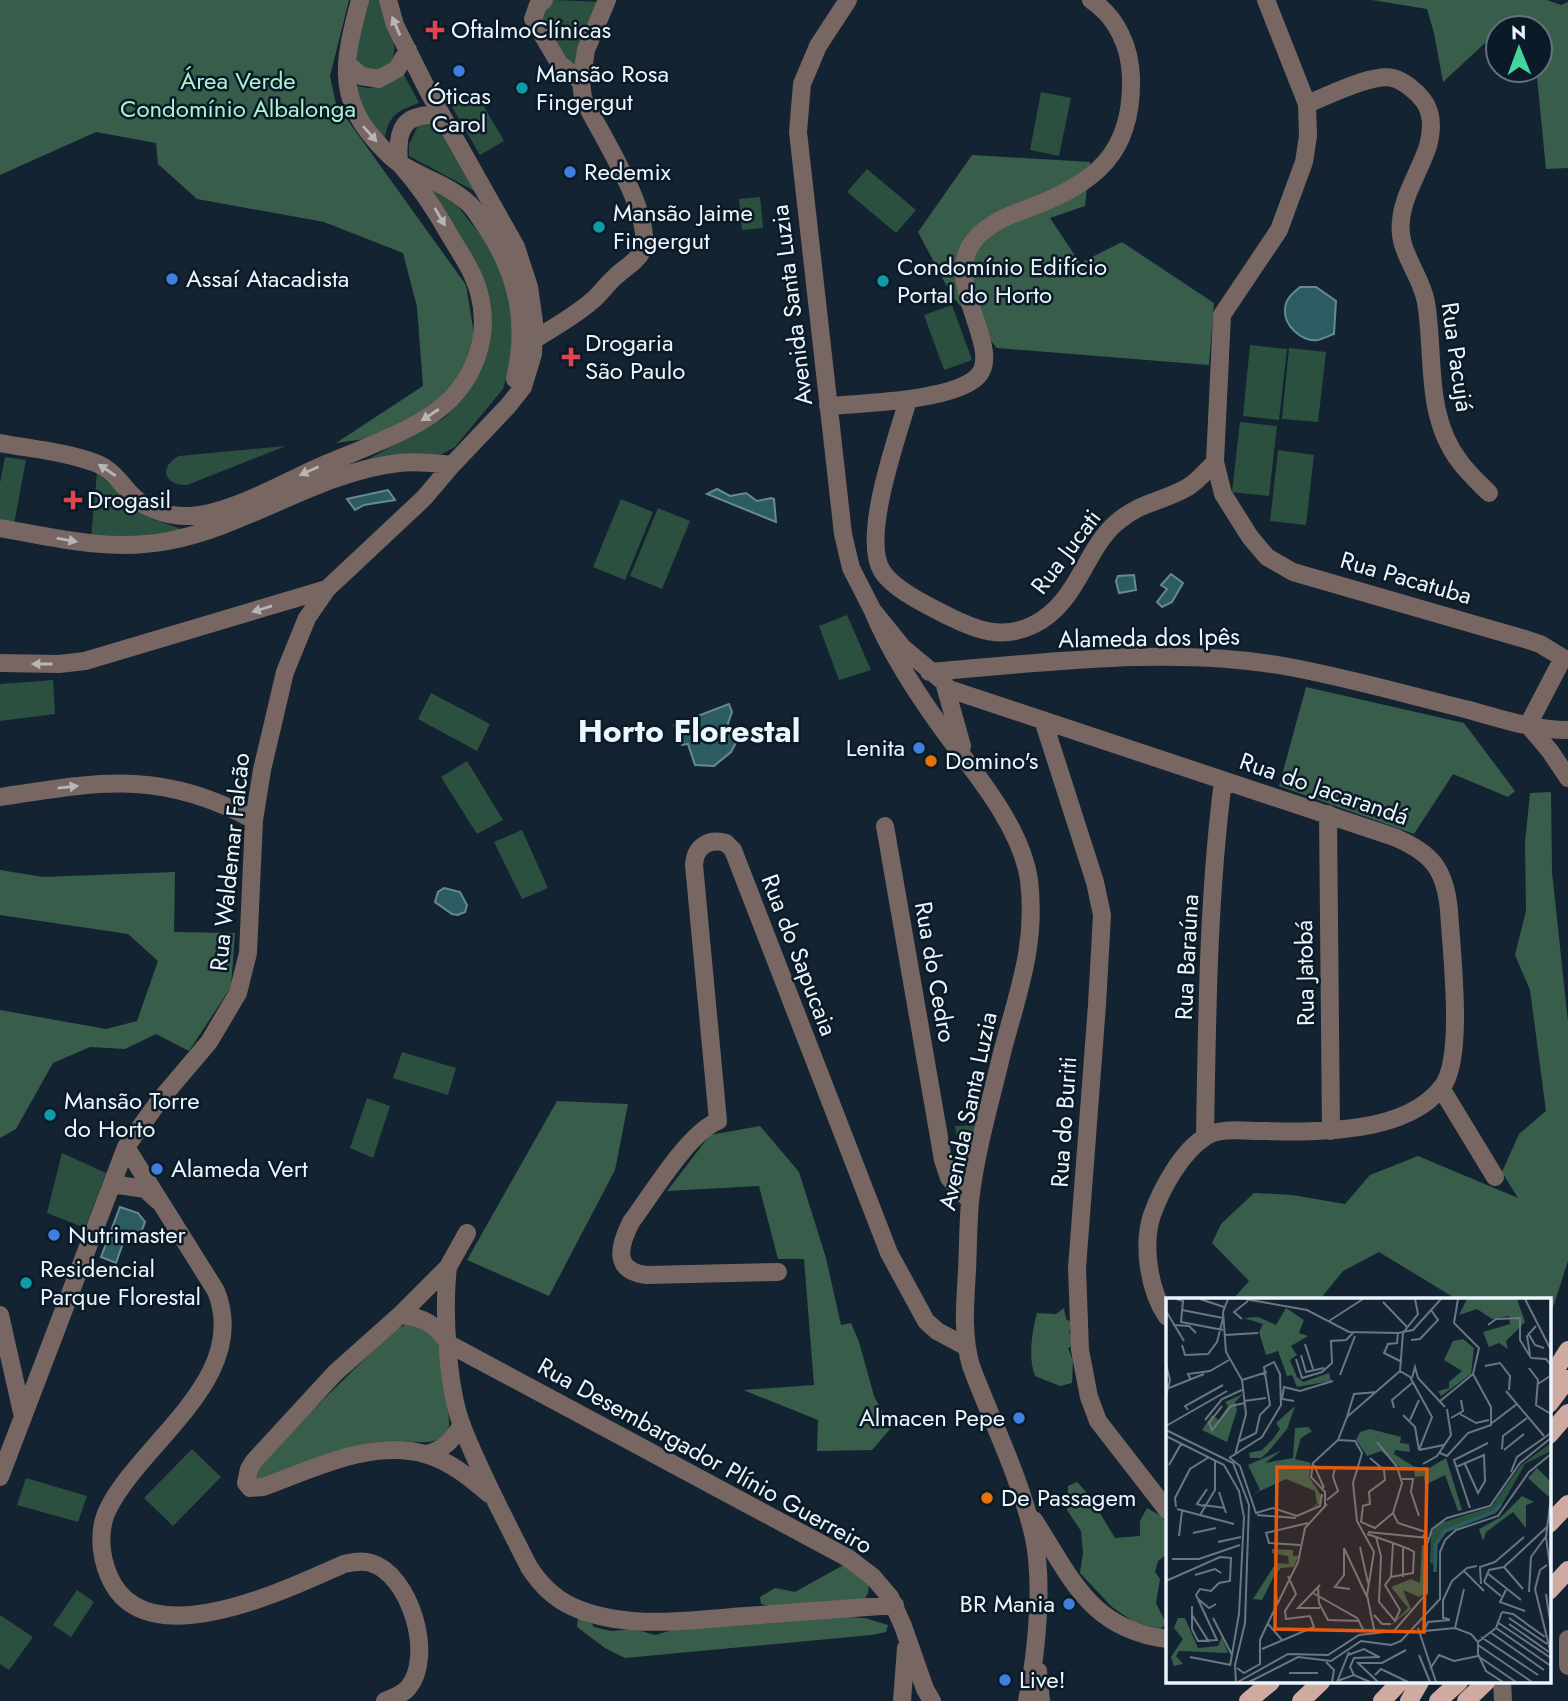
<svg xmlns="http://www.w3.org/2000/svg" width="1568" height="1701" viewBox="0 0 1568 1701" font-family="Jost,sans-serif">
  <rect width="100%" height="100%" fill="#132331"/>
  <path fill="#2c503f" d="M366,0H380C385,16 396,35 394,52C392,79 354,78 355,48C356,32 363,15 366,0Z
    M552,0L603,2L577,69L547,37L537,20Z
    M403,73L419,103C395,111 388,117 384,142L375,136L349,83C374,92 382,89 403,73Z
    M1041,92L1071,98L1059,156L1030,150Z
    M476,93L504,141L480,155L452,107Z
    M436,123L480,194L409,156V144L419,124Z
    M867,169L916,210L896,233L847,192Z
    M425,186L456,204L486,242L513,292L515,347L503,389L455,447L436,457L352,468L444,418L464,397L484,353L490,309Z
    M760,197L763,228L742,230L739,199Z
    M952,305L972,360L944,370L924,315Z
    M1250,345L1287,349L1279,420L1243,416Z
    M1289,348L1326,352L1318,422L1282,419Z
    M1240,422L1277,426L1269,496L1232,492Z
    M286,446L187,485C164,486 158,467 179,456Z
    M1278,450L1314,455L1306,525L1270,521Z
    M5,457L26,460L14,524L0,519V483Z
    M97,473L150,518L190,532L147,541L91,538Z
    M621,499L653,512L625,580L593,567Z
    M658,508L690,521L662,589L630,576Z
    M847,615L871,670L839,680L819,626Z
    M53,680L55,714L0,721V684Z
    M431,693L490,724L477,751L418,719Z
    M467,761L503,820L477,834L441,777Z
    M522,830L548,888L522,899L494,842Z
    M402,1052L456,1068L448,1095L393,1078Z
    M367,1098L390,1106L373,1158L350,1148Z
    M981,1125L969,1168H966L960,1156L955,1126Z
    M62,1153L106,1173L85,1228L47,1213Z
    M192,1449L221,1477L173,1526L144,1498Z
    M26,1478L87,1496L78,1522L17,1505Z
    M77,1590L94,1602L71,1637L53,1625Z
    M0,1615L33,1637L9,1670L0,1664Z"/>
  <path fill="#385e4b" d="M0,0H349L330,76L336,104L466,285L474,334L464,371L428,410L372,438L336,443L423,386L417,307L403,253L324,222L197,199L158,164L156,143L96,132L0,175Z
    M1372,0H1547L1561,5L1568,2V168L1546,169L1537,77L1526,70H1540V28H1498V51L1485,43L1443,82L1434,33L1427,9Z
    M972,155L1090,162L1085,206L1050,218L1080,263L1122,242L1214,303L1209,365L997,348L952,296L918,232Z
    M1306,687L1464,723L1515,791L1508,797L1453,774L1414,834L1279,786Z
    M1551,792L1552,872L1568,1022V1261L1549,1320V1300H1458L1379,1252L1343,1271L1321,1298L1322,1300H1238L1235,1297L1249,1281L1212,1243L1221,1224L1254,1193L1292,1195L1345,1204L1370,1175L1418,1156L1518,1198L1502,1172L1519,1134L1546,1111L1530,990L1515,955L1526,911L1525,842L1530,793Z
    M0,870L43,877L175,872L174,932L235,933L231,987L189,1051L156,1034L125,1049L90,1047L53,1063L16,1129L0,1138V1010L106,1029L137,1021L158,961L128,934L0,915Z
    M557,1101L628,1104L615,1170L549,1296L467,1260Z
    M760,1126L799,1172L826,1258L841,1325L851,1323L859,1342L874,1396L891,1428L872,1450L817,1451L818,1420L743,1390L814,1385L804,1259H778L759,1186L667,1191L710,1135Z
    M1064,1308L1066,1319L1073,1323L1069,1331L1075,1345L1068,1348L1073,1361L1072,1383L1060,1386L1035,1376C1028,1359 1032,1331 1037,1313L1056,1314Z
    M405,1325C420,1325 431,1331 438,1344C439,1360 453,1420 448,1430C438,1450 406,1439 388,1441C344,1443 300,1466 259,1482L255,1480L260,1462L393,1331Z
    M1077,1482L1089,1495L1115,1538L1140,1536V1521L1147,1508L1161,1516L1167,1523V1554L1158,1561L1155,1572L1160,1579L1156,1603L1166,1623L1161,1629L1134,1622L1112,1607L1080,1573L1083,1553L1081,1531L1067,1510L1068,1486Z
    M847,1563L869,1583L868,1593L864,1600L775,1607L761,1604L760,1597L775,1588L795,1592Z
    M826,1616L865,1618L888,1625L886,1632L872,1635L625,1658L605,1648L577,1627L578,1617L588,1619L594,1627L611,1631L634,1629L655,1635L680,1628Z"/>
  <path fill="#2c5c61" stroke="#668a90" stroke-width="2" d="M1300,287H1316L1336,301L1334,334C1330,335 1323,339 1318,340C1302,342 1284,326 1285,310C1285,299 1293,293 1300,287Z
    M717,489L730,496L746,493L757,501L771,498L774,499L776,522L707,494Z
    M388,490L395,500L364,505L355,510L347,499Z
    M1171,574L1183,583L1172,602L1162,607L1157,602L1167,589L1161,585Z
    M1134,575L1136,590L1119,593L1116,581L1118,576Z
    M729,704L732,712L728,723L729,729L741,733L731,752L714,766L695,765L688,744L682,745L674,725Z
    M444,888L460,892L467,905L465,912L458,915L452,914L435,902L438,892Z
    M120,1207L138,1213L145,1222L140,1235L123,1243L116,1263L101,1257Z"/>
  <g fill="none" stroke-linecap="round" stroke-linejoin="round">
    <path stroke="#776661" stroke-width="18" d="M360,0C346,53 334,95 375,140C383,149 391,159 402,165C423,178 448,185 467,202C475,208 480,219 486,227C518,275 528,322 515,379
      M544,0L538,5L533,19L559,63L581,82
      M848,0L818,46L802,84L798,132L843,534L851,568L873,611L903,648L944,682L962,746
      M347,63L361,76L379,79L397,69L408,50
      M1307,104C1328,96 1372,73 1393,78C1404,81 1416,91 1423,100C1433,113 1432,131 1428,146C1420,171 1403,195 1401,221C1397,251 1421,274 1426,302C1435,356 1424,415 1460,462C1468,473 1479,483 1489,493
      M399,163C396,128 403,113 441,115
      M525,339H535C555,327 576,315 593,300C601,293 607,284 615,277C624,268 637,262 642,251C656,217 598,131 583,98L581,82L586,50L607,0
      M908,400C897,438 861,537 882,571C893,589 928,606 948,616C976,630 1002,640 1033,625C1078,603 1084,551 1116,523C1141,501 1163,502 1188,487C1198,481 1206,471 1215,462L1222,315L1279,230L1304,162L1308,136L1307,104L1266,0
      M828,406C863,403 954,401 978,376C1002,350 948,289 969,248C981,226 1007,216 1029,208C1096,183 1133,153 1131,77C1130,47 1117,17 1091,0
      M0,443C32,449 68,452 98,464C112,470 119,481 129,492C143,508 165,516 186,516C224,517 283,483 319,467C354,452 410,432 438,410C474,382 491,337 479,293C474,273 461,254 450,236C435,209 420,186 399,163
      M1215,462L1223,494L1250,537L1267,557L1293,572L1525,639L1540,644L1563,658L1528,725
      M0,528C56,538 111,552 168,541C248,526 318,472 399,463C416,461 435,463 452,465
      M873,611C891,655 923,703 952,742C981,780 1022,831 1029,880C1037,947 1017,994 1001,1057C990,1104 975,1154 970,1202C968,1225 968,1248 967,1271C965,1304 962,1335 971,1366C991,1419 1017,1471 1031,1526C1045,1574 1037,1652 1027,1701
      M0,663L59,664L85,661L327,589
      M929,672C1043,663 1171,646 1284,666C1346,677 1408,695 1469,710C1501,719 1535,730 1568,730
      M946,688L1394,837C1432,853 1445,869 1449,910C1451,950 1465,1058 1442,1087C1405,1135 1315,1132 1262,1131C1245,1131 1219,1127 1205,1137C1181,1152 1161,1190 1152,1215C1142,1245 1149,1291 1167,1317
      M1043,720L1095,882L1102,915L1097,1005L1077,1268L1080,1350L1089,1397L1098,1421L1167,1510
      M1528,725L1550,751L1568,778
      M0,797C99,782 161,769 254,820
      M1328,814L1331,1131
      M885,826L943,1160L949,1178L970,1201
      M1441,1088L1495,1177
      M1205,1136C1207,1018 1208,898 1223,781
      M126,1147L216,1291C251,1378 142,1441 108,1509C98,1529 100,1555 109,1576C144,1660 289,1588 344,1564C353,1562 362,1560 371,1563C410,1574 435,1657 408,1688C403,1694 393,1698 385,1701
      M112,1184L145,1189L158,1201
      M467,1233L448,1267L400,1315L335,1373L254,1461L249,1469L246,1483L250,1488L263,1487C313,1469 371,1439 425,1454C450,1461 470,1478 489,1494
      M448,1267C443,1310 447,1386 462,1426C481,1475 506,1521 529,1567C540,1584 552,1597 571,1606C625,1631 689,1620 746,1616C795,1612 845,1609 895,1605
      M778,1272L647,1275C612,1271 619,1246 631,1222C652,1194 688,1133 718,1121L694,865C695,847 708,838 726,843L733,850L889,1253L926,1321L937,1331L965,1346
      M0,1315L23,1417
      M400,1315C424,1317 435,1324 449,1344L848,1558L873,1577L890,1597L903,1626L925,1689L932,1701
      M426,1454C444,1450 452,1440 462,1425
      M0,1477L126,1147L159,1101L209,1042L238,993L248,953L254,820L262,770L285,672L307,618L327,589L424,498L452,465L508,406L523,387L533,354L534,322L529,287L516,247L427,89L395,25L388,0
      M1034,1520C1072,1579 1090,1629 1167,1639
      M1568,1639V1666
      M1038,1671L1041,1701
      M1502,1682L1503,1701
      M902,1701L906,1648"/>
    <path stroke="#cfaaa0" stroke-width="18" d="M1549,1380L1568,1350
      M1549,1404L1568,1379
      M1549,1435L1568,1413
      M1549,1591L1568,1570
      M1248,1701L1271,1682
      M1301,1701L1321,1682
      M1382,1701L1400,1682
      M1409,1701L1420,1682
      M1438,1701L1459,1682
      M1466,1701L1486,1682"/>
    <path stroke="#cfaaa0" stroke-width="18" d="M1549,1524L1568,1504"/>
  </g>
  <defs><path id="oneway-solid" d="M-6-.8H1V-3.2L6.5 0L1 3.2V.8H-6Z" transform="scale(1.75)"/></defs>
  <g fill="#b8b5b7">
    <use href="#oneway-solid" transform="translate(396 26) rotate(-113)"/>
    <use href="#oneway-solid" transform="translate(370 134) rotate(49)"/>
    <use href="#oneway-solid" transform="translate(440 217) rotate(60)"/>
    <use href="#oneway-solid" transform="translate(430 415) rotate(147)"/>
    <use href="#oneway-solid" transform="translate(107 470) rotate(-146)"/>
    <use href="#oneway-solid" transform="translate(309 471) rotate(156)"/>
    <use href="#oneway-solid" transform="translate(67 540) rotate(10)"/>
    <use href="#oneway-solid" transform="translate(262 609) rotate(163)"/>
    <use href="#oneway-solid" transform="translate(42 664) rotate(-180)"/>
    <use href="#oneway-solid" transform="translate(68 787) rotate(-6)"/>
  </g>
  <g fill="#e0444e" stroke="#0a1a27" stroke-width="2.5">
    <path d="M431.5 19.5h7v7h7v7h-7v7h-7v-7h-7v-7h7z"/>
    <path d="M567.5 346.5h7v7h7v7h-7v7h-7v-7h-7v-7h7z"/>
    <path d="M69.5 489.5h7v7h7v7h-7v7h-7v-7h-7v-7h7z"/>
  </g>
  <g fill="#3f7fe0" stroke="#0a1a27" stroke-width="2.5">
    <circle cx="459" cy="71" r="7"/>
    <circle cx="570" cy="172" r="7"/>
    <circle cx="172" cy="279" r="7"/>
    <circle cx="919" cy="748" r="7"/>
    <circle cx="157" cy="1169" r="7"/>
    <circle cx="54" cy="1235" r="7"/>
    <circle cx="1019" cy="1418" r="7"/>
    <circle cx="1069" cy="1604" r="7"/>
    <circle cx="1005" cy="1680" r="7"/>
  </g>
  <g fill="#0f9aa8" stroke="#0a1a27" stroke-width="2.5">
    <circle cx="522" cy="88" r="7"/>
    <circle cx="599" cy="227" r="7"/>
    <circle cx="883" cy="281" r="7"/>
    <circle cx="50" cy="1115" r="7"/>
    <circle cx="26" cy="1283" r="7"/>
  </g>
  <g fill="#e8710a" stroke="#0a1a27" stroke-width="2.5">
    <circle cx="931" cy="761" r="7"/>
    <circle cx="987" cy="1498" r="7"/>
  </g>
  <g text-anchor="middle" stroke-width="5" stroke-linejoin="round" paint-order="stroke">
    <g font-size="24" fill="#edf5fd" stroke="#0a1a27" text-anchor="start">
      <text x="451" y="38">OftalmoClínicas</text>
      <text x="536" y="82">Mansão Rosa<tspan x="536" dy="28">Fingergut</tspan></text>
      <text x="459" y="104" text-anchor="middle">Óticas<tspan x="459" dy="28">Carol</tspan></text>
      <text x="584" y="180">Redemix</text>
      <text x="613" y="221">Mansão Jaime<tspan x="613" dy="28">Fingergut</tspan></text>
      <text x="897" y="275">Condomínio Edifício<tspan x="897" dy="28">Portal do Horto</tspan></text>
      <text x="186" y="287">Assaí Atacadista</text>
      <text x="585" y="351">Drogaria<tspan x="585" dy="28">São Paulo</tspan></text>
      <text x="87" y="508">Drogasil</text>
      <text x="905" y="756" text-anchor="end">Lenita</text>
      <text x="945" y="769">Domino's</text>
      <text x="64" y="1109">Mansão Torre<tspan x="64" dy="28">do Horto</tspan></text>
      <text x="171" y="1177">Alameda Vert</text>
      <text x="68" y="1243">Nutrimaster</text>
      <text x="40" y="1277">Residencial<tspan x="40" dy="28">Parque Florestal</tspan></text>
      <text x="1005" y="1426" text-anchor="end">Almacen Pepe</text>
      <text x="1001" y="1506">De Passagem</text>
      <text x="1055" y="1612" text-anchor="end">BR Mania</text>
      <text x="1019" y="1688">Live!</text>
    </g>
    <g font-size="24" fill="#aff2d0" stroke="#0a1a27">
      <text x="238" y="89">Área Verde<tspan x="238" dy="28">Condomínio Albalonga</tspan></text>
    </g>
    <g font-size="24" fill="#edf5fd" stroke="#0a1a27">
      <text transform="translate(792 305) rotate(-97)" y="8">Avenida Santa Luzia</text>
      <text transform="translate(1457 357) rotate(82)" y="8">Rua Pacujá</text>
      <text transform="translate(1066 552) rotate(-53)" y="8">Rua Jucati</text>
      <text transform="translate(1406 578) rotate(16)" y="8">Rua Pacatuba</text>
      <text transform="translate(1149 638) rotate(-1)" y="8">Alameda dos Ipês</text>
      <text transform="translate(1324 789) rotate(19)" y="8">Rua do Jacarandá</text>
      <text transform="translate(230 862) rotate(-84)" y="8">Rua Waldemar Falcão</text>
      <text transform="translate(799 955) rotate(69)" y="8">Rua do Sapucaia</text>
      <text transform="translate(1187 957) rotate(-87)" y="8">Rua Baraúna</text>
      <text transform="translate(935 972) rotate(80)" y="8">Rua do Cedro</text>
      <text transform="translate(1305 973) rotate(-91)" y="8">Rua Jatobá</text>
      <text transform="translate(968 1111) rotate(-78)" y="8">Avenida Santa Luzia</text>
      <text transform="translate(1064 1122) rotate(-86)" y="8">Rua do Buriti</text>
      <text transform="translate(705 1456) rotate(29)" y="8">Rua Desembargador Plínio Guerreiro</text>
    </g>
    <g font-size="32" font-weight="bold" fill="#edf5fd" stroke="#0a1a27">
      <text x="689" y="742">Horto Florestal</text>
    </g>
  </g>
  <g transform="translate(1166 1298)">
    <rect width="385" height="385" fill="#132331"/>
    <path d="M385,145V153L359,166L333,212L279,235L271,247L270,266L264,265L265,235L272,226L325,209L355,167Z" fill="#2c503f"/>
    <path d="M301,1H351L359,24L340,43L342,51L333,45L323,49L317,34L344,26L343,18L326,21L311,11L293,17ZM120,10L138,22L133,35L142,38L125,48L131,57L124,62L131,79L137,84L163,75L165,83L131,89L126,77L121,78L112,53L100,57L93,34L97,26L78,20L92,19L110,27ZM297,41L308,50L305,76L275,98L272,93L283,90V84L296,73L278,62L287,43ZM77,96L69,104L71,112L61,144L36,132L46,117L53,122L62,108L59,104ZM129,108L121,131L102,154L95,160H84L83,155L96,152L107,141L114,131L110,125ZM142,129L146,133L135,140L129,161L145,165L143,179L155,197V205L143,211L151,206L149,193L120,181L85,197L94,192L82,167L116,152L99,165L127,160L129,130ZM204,131L235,139L234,145L243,146L244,154L229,152L228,156L247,168L260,172L280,160L296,212L292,213L279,177L259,187L258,178L249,179L248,172L232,168L215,153L201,158L190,142L194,134ZM371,170L385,184L384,200L362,180ZM356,198L368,204L360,207V230L347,214L320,234L317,243L313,231L335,219ZM256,247H258V296L253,299L237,292L245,311L223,329L242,310L225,289L245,281L254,285ZM106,251L127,252V258H132L128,269L115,270L108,278L96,302L87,301L110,265L123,266L122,258L106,255ZM12,320H19L32,350L52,348L56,339L62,355L13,353L10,358L17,366L8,368L5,359L17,341L8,330Z" fill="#385e4b"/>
    <path fill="none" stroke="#2c5c61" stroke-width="3.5" d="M269,274L270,246L279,233L328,214L335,206"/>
    <path fill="none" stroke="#6a7783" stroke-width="2" d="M10,1L17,3L15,24L57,32M34,1L58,9M62,1L57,14L60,54L76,82L80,116L69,157M79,1L141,12L183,34L232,35L247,32L275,1M292,1L288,25L313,50L307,76M359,1L385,52M217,4L242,30M16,12L57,20L51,44L42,56L19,57L16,47M0,13L18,43M76,21L68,14L82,3M163,23L197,1M7,27L23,28L30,35M322,27L330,21L354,20V42L365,60M232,35L231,45L222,46L218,55L236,64M362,35L369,47L378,50M59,37L92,35M245,42L254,41L272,22L265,12M139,46L147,71M135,57L140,74L158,70M364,57L361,38L370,28M365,60L380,61L385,67L384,78L372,86M130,61L136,80L156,74L166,65L165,43L180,42L188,34M0,66L4,82L0,98M319,68L334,65L344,78L343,92M363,70L372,82L370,107L385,116M234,73L244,79L266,119L253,152M174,77L189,38M246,80L249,69L252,80M252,80L279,109M25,82L22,76L44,73L63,62M76,82L101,74M3,90L38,76M340,93L378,138M78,103L100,100M128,103L116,101L118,89L134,93L167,83M273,104L307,76M56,108L43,125L46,132L65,108L79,105M228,110L226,102L246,85M22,112L19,108L57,87M294,116L310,125L323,122M237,117L249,129L253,152M181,119L188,96L211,94M285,120L297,113L295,102M39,122L56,101L78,91M244,122L253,102M326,125L351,106M0,128L61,93M0,132L67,165L83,207L79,325L69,367L70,384M0,138L58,167L73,193L78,219L73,316L64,368M172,142L189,143L196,155L187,185L191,223L208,254L201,297L209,336M336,151L337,138L361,120M253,152L278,147M338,152L358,136M274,155L281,158L302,135L325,127V109L307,76M63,160L96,139L115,107L114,76L108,64L98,69L104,107L94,117L90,135L72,144M64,160L74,168L90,215L107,210L131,218L154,208L156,196M257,166L271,158L285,137L281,111M3,167L15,146M148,167L158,190M290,169L318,157L319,183L312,195L299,166M345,174L351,159L385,135M236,181H247L245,194L253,218M53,194L60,215M385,199L380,239L385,276M161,202L172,193L167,179L169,169M37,207L59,210M37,208L31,206L41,191M159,208V194L145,179L147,165L172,142L181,119L234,73L237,35L252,16L249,1M196,208L204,206L203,194L219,182L218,172L204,160M197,208L195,224L209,230L227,215L236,185L231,169L211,144M10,209L9,200L24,171L43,159M304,210L288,162L322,145M11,211L68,226M227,215L232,225L260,234L256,240M34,217L49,192V163M91,217L130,220M202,234L262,240M27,235L50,230M201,236L210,239L227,245L243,251L248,254L247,275L225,279L219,287L234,312L229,323L213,304L215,258L210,239M13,238L16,213M52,244L75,239M134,247L103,245L100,235L142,225M194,249L202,285M6,261H33L74,247M329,264L358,239M381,267L374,272L369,291L385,356M338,269L381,229M338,269L357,291M298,273L318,293M321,275L355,302M29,277L49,271L55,275M225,279L227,245M237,279V249M109,281L111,304M0,283L54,259L65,260L64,283L53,285L45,293L34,291L30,297L51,342L32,343L26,331V308M318,284L323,272L338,269M318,284L335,298M315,286L314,269L329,264M152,290L153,305L162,322L194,323M184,291L169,289L178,277V250L201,299M340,292L334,304L359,313M363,294L365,259L381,237M147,295L191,320L198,333M380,296L385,329M31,300L43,310L50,306M154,310H132L154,287M336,314L330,330L312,344V356L320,373L337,384M336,314L347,316L379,339M26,317L43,344M208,317L216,326H225M47,320L66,357M343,320L381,346M283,321L277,320V302L286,283L301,270L311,268M284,322L262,324L258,333L289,330L305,336L312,344M331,324L385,360M102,326L116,342M343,326L383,354M100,329L132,264L139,230L161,206M252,330L270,384M289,330L298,291M330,330L385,368M324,334L378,372M315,339L372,377M312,347L366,384M96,351L148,329L144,318L120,321L119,313L130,296L122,278M182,357L198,351L213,359M253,357L264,384M24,359L65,367M160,364L168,372L166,384M71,370L78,375L94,366V342L100,329M264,371L273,357L288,363L312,358L350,384M123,375H152M188,377L184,369L188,360L214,359M209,377L215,371L242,384M171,383L188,377L204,384M72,384L122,356L162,357L193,337L228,333L261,295V247L266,231L281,220L324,208L354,165L385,140M83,384L132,359L165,363L195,343L225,347L235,343L274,301V254L279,242L290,232L332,218L363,174L385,156M171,384L183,354M212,384L192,365H216L240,352"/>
    <path fill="#e8590c" fill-opacity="0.15" stroke="#e8590c" stroke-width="3.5" d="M111,169L261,171L258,334L109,331Z"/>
    <rect width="385" height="385" fill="none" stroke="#edf5fd" stroke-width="3.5"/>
  </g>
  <g transform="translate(1519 49) rotate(359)"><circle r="33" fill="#0a1a27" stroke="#65727d" stroke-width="2"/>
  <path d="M0-5L12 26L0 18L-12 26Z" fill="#44d49f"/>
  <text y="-10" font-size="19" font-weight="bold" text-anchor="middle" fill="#edf5fd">N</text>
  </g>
</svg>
